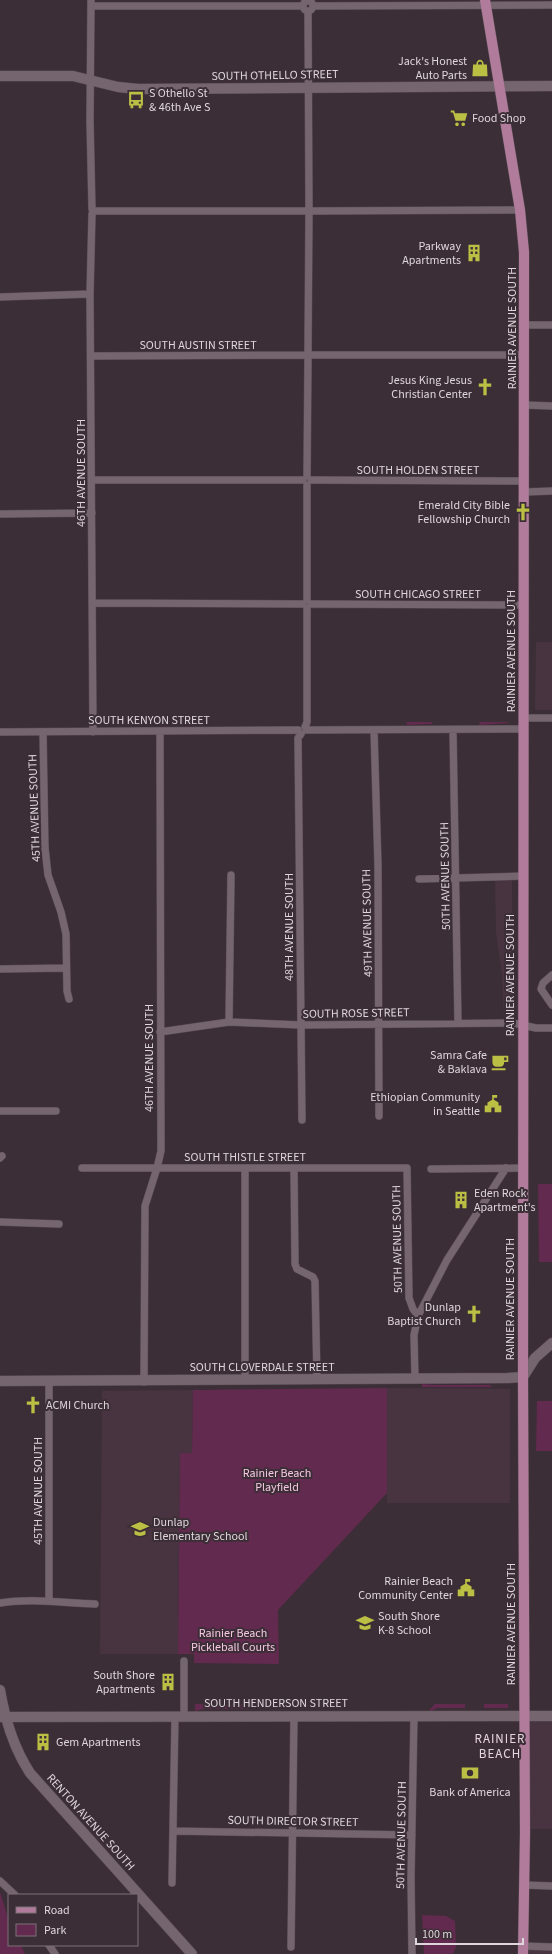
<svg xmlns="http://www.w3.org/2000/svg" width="552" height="1954" viewBox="0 0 552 1954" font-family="'Source Sans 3',sans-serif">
  <rect width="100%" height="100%" fill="#3c2e36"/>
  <path fill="#483440" d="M536,642H552V710H535Z
    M495,880H512V1017H504L502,975L496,932Z
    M387,1388L510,1389V1503H387Z
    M193,1390L192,1453H180L178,1654H100L102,1391Z
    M527,1718H552V1829H528Z
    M527,1947L552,1948V1954H527Z"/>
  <path fill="#612a4e" d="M406,722H432V724L407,725Z
    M479,722H507L508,723L480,725Z
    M538,1184H552V1262H539Z
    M422,1384L435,1385H491V1387H422Z
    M387,1388V1493L278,1610L279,1664L194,1663V1654H178L180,1453H192L193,1390Z
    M537,1401H552V1451H536Z
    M195,1704H248V1709H203L195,1711Z
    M435,1704H465V1708H437L430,1712V1709Z
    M484,1704H508V1708H484Z
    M0,1892L9,1921V1945H21L25,1954H0Z
    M422,1915L446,1916L455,1921L456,1947L453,1954H424Z"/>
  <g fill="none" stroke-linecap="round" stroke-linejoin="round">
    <g stroke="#584c53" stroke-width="8">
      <path id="street" d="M91,0L90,121L92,209
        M303 6a5 5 0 1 1 10 0a5 5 0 1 1-10 0Z
        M91,6H303
        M314,6L552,5
        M308,11L309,207
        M95,211H305
        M312,211L520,210
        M92,214L90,294L93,732
        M0,297L90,294
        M525,325H552
        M308,351L309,214
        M312,355H525
        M91,356L305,355
        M525,405L552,406
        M307,476L308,359
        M92,480H303
        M311,480L524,481
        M525,492L552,491
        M0,514L92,513
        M307,600V485
        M92,603L303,604
        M311,604L524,605
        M524,718H552
        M305,727L307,722V608
        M306,730L524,729
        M374,730L378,866L379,1116
        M453,730L458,1023
        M0,732L298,730
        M43,732L45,848L48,875L61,912L66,934L67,991L69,999
        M301,734L298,738L302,1120
        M419,879L524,876
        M0,969L66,968
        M552,975L543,983L541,989L552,1005
        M229,1022L231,875
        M160,1032L229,1022L301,1025L513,1023L536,1028H552
        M0,1111H56
        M0,1158L2,1156
        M82,1168H407L409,1298L413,1309L418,1316L414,1335L415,1379
        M245,1168V1380
        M294,1168L295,1264L297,1269L313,1277L315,1281L317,1380
        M431,1169L524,1168
        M0,1222L59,1224
        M418,1316L447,1260L506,1168
        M144,1382L145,1206L157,1168L161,1151L160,731
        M49,1601V1381
        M0,1603C32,1598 63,1603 95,1604
        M184,1717V1661
        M173,1831L412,1835
        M0,1881L15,1895
        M172,1883L175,1717
        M524,1885L552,1886
        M49,1945L55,1954
        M523,1946L552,1947
        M291,1947L294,1716
        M412,1954L411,1878L414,1716"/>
    </g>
    <g stroke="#584c53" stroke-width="11">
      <path id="secondary" d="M0,76H73L118,87L138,89L552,86
        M0,1381L508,1378L523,1377L535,1358L552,1343
        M0,1690C5,1720 13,1747 30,1773L192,1954
        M0,1717L552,1716"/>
    </g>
    <g stroke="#584c53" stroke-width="11">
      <path id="primary" d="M485,0L520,210L524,252L523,1377L525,1833L523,1954"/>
    </g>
    <use href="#street" stroke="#75656e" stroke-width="7"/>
    <use href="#secondary" stroke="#75656e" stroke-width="10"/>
    <use href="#primary" stroke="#b17c9c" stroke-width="10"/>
  </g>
  <defs>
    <g id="shop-bare" transform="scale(1.38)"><path d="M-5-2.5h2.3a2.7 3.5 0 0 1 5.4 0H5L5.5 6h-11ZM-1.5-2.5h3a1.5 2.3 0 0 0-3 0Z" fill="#bbc044" stroke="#3c2e36" stroke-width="2.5" paint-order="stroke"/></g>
    <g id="bus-bare" transform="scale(1.38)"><path d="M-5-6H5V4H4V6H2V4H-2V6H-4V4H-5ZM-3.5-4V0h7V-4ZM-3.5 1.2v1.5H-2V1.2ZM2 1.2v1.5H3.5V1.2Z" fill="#bbc044" stroke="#3c2e36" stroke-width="2.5" paint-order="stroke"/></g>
    <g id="supermarket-bare" transform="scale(1.38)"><path d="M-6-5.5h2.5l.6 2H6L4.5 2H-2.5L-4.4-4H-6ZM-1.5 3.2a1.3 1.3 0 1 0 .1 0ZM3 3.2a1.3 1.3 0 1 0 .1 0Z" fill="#bbc044" stroke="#3c2e36" stroke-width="2.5" paint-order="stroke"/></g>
    <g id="building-bare" transform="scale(1.38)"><path d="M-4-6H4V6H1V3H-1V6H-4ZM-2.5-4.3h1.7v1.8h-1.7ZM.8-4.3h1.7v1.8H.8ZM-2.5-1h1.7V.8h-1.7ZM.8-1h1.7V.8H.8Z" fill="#bbc044" stroke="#3c2e36" stroke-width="2.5" paint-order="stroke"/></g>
    <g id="church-bare" transform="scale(1.38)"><path d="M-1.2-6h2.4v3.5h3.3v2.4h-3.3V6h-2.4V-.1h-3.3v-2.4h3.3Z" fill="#bbc044" stroke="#3c2e36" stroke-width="2.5" paint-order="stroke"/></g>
    <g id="cafe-bare" transform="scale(1.38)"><path d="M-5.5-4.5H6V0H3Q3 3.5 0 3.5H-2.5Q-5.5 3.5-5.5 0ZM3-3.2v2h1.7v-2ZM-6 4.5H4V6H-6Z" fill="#bbc044" stroke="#3c2e36" stroke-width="2.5" paint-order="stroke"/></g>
    <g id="civic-bare" transform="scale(1.38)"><path d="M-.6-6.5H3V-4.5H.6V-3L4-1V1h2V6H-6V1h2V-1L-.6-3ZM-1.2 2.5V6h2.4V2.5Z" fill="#bbc044" stroke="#3c2e36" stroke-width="2.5" paint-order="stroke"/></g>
    <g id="school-bare" transform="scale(1.38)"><path d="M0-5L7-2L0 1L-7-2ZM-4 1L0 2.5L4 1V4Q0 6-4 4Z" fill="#bbc044" stroke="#3c2e36" stroke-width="2.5" paint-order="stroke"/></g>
    <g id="bank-bare" transform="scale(1.38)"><path d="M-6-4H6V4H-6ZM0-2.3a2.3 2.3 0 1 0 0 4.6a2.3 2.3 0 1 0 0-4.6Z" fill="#bbc044" stroke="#3c2e36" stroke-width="2.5" paint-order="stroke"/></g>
  </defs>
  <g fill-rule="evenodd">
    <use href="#shop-bare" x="480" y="68"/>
    <use href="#bus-bare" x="136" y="100"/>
    <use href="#supermarket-bare" x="459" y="118"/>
    <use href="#building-bare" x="474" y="253"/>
    <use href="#church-bare" x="485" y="387"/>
    <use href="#church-bare" x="523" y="512"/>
    <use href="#cafe-bare" x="500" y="1062"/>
    <use href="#civic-bare" x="493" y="1104"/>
    <use href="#building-bare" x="461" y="1200"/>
    <use href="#church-bare" x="474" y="1314"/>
    <use href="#church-bare" x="33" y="1405"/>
    <use href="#school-bare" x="140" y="1529"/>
    <use href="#civic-bare" x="466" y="1588"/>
    <use href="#school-bare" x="365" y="1623"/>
    <use href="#building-bare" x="168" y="1682"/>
    <use href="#building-bare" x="43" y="1742"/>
    <use href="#bank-bare" x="470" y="1773"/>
  </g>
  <g text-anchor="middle" stroke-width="4" stroke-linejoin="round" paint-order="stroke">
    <g font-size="12" fill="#dfd6db" stroke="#3c2e36" text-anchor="end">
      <text x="467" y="65">Jack's Honest<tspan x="467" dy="14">Auto Parts</tspan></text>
      <text x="149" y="97" text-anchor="start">S Othello St<tspan x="149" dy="14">&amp; 46th Ave S</tspan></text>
      <text x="472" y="122" text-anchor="start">Food Shop</text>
      <text x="461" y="250">Parkway<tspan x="461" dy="14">Apartments</tspan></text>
      <text x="472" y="384">Jesus King Jesus<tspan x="472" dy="14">Christian Center</tspan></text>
      <text x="510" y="509">Emerald City Bible<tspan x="510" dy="14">Fellowship Church</tspan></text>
      <text x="487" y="1059">Samra Cafe<tspan x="487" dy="14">&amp; Baklava</tspan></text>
      <text x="480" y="1101">Ethiopian Community<tspan x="480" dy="14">in Seattle</tspan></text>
      <text x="474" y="1197" text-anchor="start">Eden Rock<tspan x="474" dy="14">Apartment's</tspan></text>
      <text x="461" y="1311">Dunlap<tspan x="461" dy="14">Baptist Church</tspan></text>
      <text x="46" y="1409" text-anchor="start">ACMI Church</text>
      <text x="153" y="1526" text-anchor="start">Dunlap<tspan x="153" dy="14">Elementary School</tspan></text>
      <text x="453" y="1585">Rainier Beach<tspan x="453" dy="14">Community Center</tspan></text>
      <text x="378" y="1620" text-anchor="start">South Shore<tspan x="378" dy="14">K-8 School</tspan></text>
      <text x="155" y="1679">South Shore<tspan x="155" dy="14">Apartments</tspan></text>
      <text x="56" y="1746" text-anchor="start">Gem Apartments</text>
      <text x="470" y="1796" text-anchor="middle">Bank of America</text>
    </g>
    <g font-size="12" fill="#dfd6db" stroke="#3c2e36">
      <text transform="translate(275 75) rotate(-1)" y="4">SOUTH OTHELLO STREET</text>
      <text transform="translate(512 328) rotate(-90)" y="4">RAINIER AVENUE SOUTH</text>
      <text x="198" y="349">SOUTH AUSTIN STREET</text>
      <text x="418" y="474">SOUTH HOLDEN STREET</text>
      <text transform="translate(81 473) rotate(-90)" y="4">46TH AVENUE SOUTH</text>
      <text x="418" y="598">SOUTH CHICAGO STREET</text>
      <text transform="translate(511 651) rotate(-90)" y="4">RAINIER AVENUE SOUTH</text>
      <text x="149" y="724">SOUTH KENYON STREET</text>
      <text transform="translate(34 808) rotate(-92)" y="4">45TH AVENUE SOUTH</text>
      <text transform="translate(445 876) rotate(-91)" y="4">50TH AVENUE SOUTH</text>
      <text transform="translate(367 923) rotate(-91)" y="4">49TH AVENUE SOUTH</text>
      <text transform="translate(289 927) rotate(-90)" y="4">48TH AVENUE SOUTH</text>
      <text transform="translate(510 975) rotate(-90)" y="4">RAINIER AVENUE SOUTH</text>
      <text transform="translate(356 1013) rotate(-1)" y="4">SOUTH ROSE STREET</text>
      <text transform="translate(149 1058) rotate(-90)" y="4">46TH AVENUE SOUTH</text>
      <text x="245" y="1161">SOUTH THISTLE STREET</text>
      <text transform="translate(397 1239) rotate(-91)" y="4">50TH AVENUE SOUTH</text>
      <text transform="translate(510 1299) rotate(-90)" y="4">RAINIER AVENUE SOUTH</text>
      <text x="262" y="1371">SOUTH CLOVERDALE STREET</text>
      <text transform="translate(38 1491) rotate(-90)" y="4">45TH AVENUE SOUTH</text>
      <text transform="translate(511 1624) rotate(-90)" y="4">RAINIER AVENUE SOUTH</text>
      <text x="276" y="1707">SOUTH HENDERSON STREET</text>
      <text transform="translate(293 1821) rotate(1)" y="4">SOUTH DIRECTOR STREET</text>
      <text transform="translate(91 1822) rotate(48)" y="4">RENTON AVENUE SOUTH</text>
      <text transform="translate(401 1835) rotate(-89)" y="4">50TH AVENUE SOUTH</text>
    </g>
    <g font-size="12" fill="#f6c7e2" stroke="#3c2e36">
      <text x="277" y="1477">Rainier Beach<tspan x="277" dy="14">Playfield</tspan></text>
      <text x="233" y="1637">Rainier Beach<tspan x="233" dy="14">Pickleball Courts</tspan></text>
    </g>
    <g font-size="13" letter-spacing="1" fill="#e6d4de" stroke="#3c2e36">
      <text x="500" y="1743">RAINIER<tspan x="500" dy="15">BEACH</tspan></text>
    </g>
  </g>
  <rect x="8" y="1894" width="130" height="52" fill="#3c2e36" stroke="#7d7178"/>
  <rect x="16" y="1907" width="20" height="6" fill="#b17c9c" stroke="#7d7178"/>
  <text x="44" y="1914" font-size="12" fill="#dfd6db">Road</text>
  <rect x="16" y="1924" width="20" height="12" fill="#612a4e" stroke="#7d7178"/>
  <text x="44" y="1934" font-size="12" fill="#dfd6db">Park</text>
  <path d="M416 1938v6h107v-6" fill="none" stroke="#dfd6db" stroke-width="2"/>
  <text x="422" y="1938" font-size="12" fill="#dfd6db" stroke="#3c2e36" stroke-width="3" paint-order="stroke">100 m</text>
</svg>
